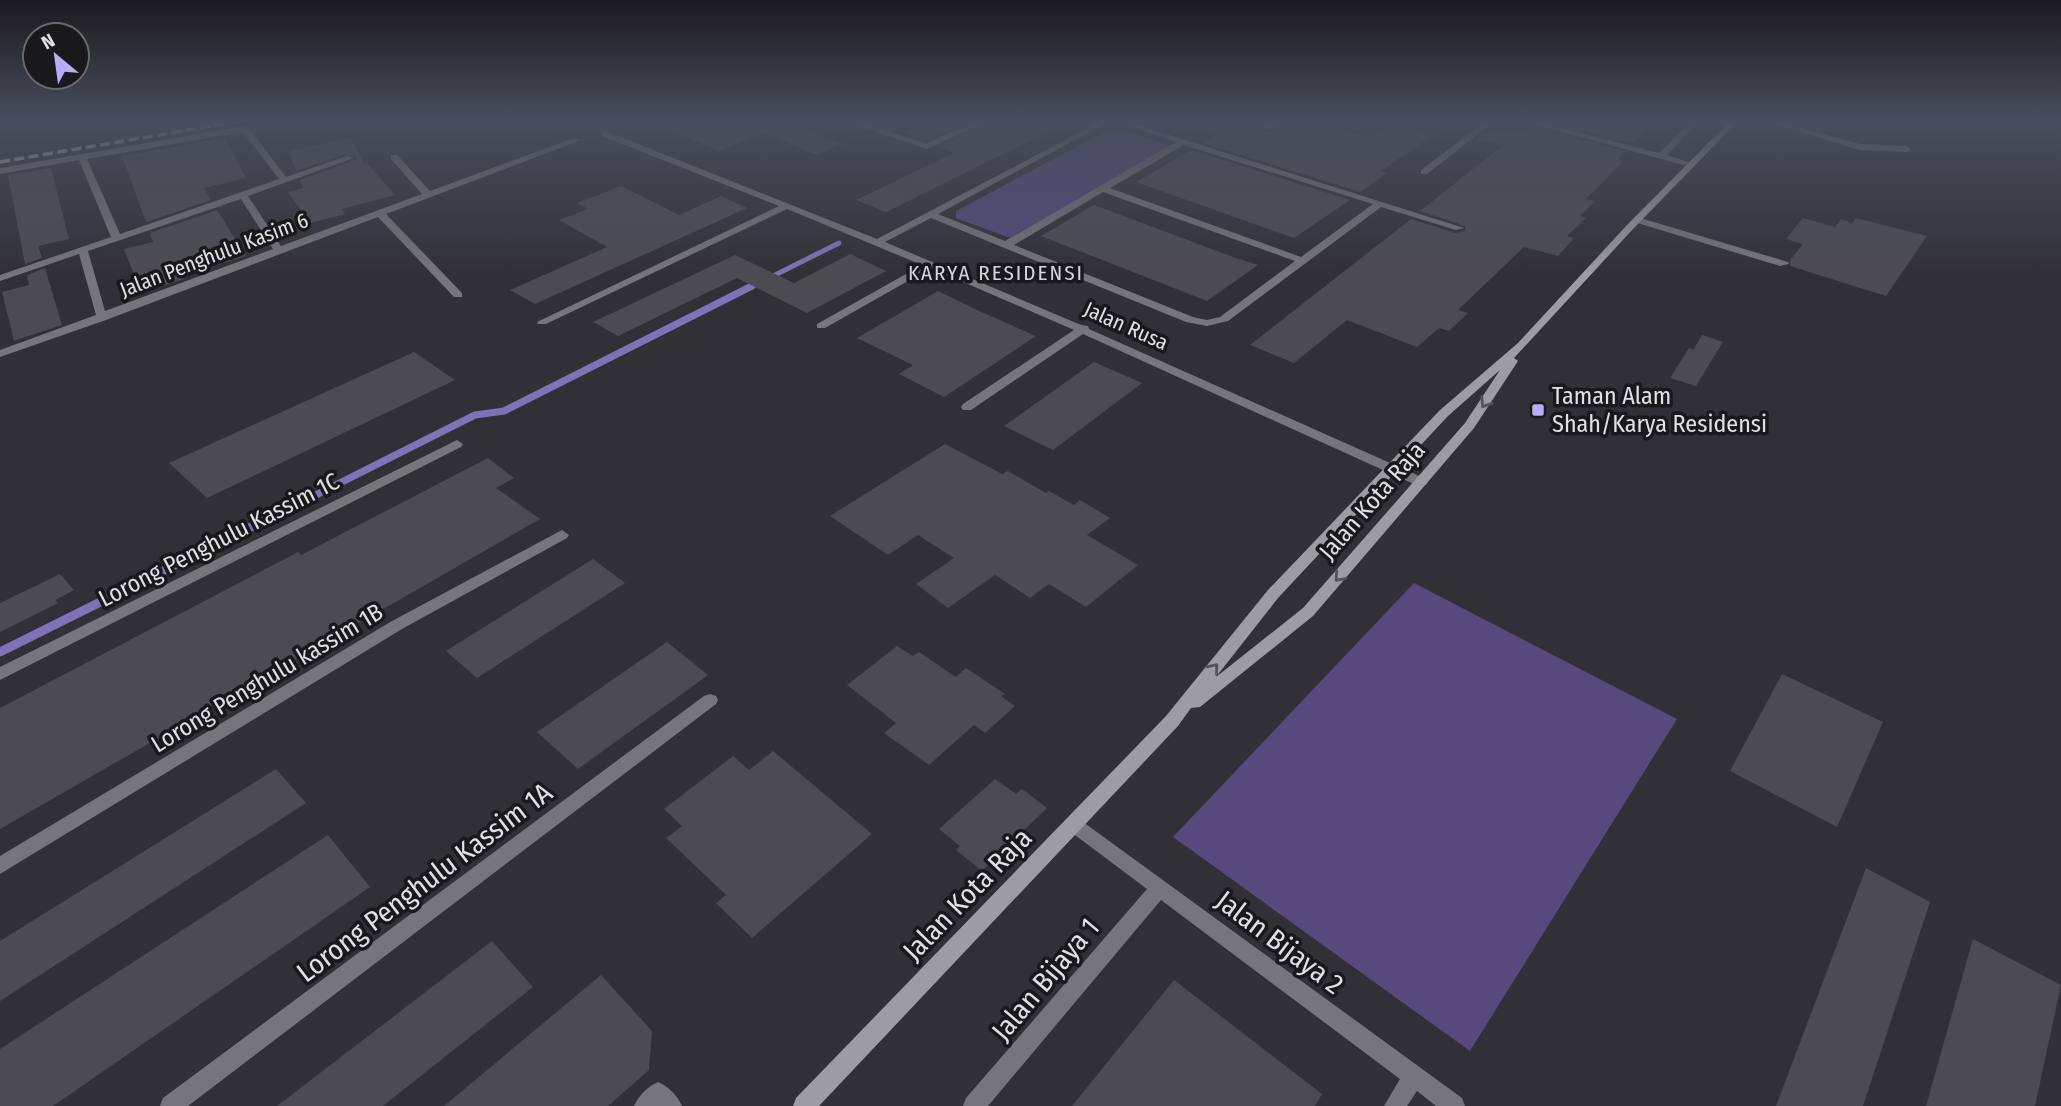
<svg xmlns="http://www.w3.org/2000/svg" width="2061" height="1106" viewBox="0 0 2061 1106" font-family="'Fira Sans Condensed',sans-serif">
  <rect width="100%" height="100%" fill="#313036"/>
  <path fill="#55497e" d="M1121,130L1173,146L1010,238L956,218V211L1106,131Z
    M1414,583L1677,719L1470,1051L1173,837Z"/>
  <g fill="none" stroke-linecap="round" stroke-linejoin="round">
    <path stroke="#8072b7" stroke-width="5" d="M749,288L839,243"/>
    <path stroke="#8072b7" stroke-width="7" d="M306,500L475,415L504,411L752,286"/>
    <path stroke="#8072b7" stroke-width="9" d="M0,652L309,498"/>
  </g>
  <path fill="#4c4b52" d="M647,121H793L789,123L842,144L817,155L764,133L719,151Z
    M932,121H972L926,140L903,133Z
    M990,121H1070L886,212L856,200L954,153L938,147Z
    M1181,121H1269L1262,125L1265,132L1272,131L1286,121H1309L1369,138L1393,123L1428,133L1424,136L1433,135L1381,171L1387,173L1360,192L1203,143L1215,136L1180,125Z
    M1559,121H1655L1632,143L1570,128Z
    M1542,129L1624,151L1618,160L1623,161L1586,199L1595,201L1580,216L1586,218L1567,236L1574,238L1558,256L1524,247L1458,310L1468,313L1449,331L1439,328L1417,347L1347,320L1294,363L1250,345L1411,219L1455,233L1465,231V226L1420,211L1502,146L1476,139L1485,132Z
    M225,138L246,178L204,188L211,200L146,222L122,156Z
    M351,138L364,164L367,163L395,195L342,209L345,214L310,223L288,192L303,188L300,180L355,160L356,157L346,154L296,171L289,151Z
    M1191,150L1350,200L1294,238L1136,182Z
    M51,168L69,239L38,246L42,258L25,264L8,175Z
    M621,186L679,215L721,196L747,208L535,304L510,290L607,247L559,220L588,209L577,203Z
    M1094,205L1233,257L1258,265L1207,301L1041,236Z
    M217,210L246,256L183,276L184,279L141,293L124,249L153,242L150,233Z
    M1803,218L1835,227L1841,219L1852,223L1856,218L1927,236L1886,296L1790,266V260L1803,244L1786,239Z
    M850,254L886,271L807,313L737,278L618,336L593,322L735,255L794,283Z
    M45,268L62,325L14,341L2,292L29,285L27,275Z
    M938,291L977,310L1036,336L944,397L899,374L913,365L857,338Z
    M1702,335L1723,342L1696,386L1670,378L1689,348L1693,350Z
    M414,352L455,380L207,498L169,463Z
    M1094,362L1142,383L1053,450L1004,426Z
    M945,444L1002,474L1008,471L1046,493L1049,491L1074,505L1080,500L1110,518L1087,535L1138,565L1086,607L1049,584L1030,598L995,575L948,608L916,584L954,558L918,535L888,555L830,516Z
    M488,458L514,478L496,488L540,519L0,829V708L298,552L301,555Z
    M593,559L625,583L477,678L446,651Z
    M60,574L74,590L55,600L58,603L0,632V603Z
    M667,642L708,675L578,769L537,732Z
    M897,646L913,656L919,652L956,677L966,668L1005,694L1001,696L1015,706L985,733L974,725L929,765L884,733L896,723L847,685Z
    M1782,674L1883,722L1837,827L1730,771Z
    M773,751L872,834L752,938L716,903L726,895L666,838L682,826L664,809L733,756L749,770Z
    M276,769L306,803L0,1001V941Z
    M995,779L1016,794L1022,789L1047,808L982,871L956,850L960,846L939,829Z
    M328,835L370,887L53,1106H0V1049Z
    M1866,868L1930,902L1863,1106H1776Z
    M1973,939L2061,985L2035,1106H1926Z
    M492,941L533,987L383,1106H277Z
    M601,975L652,1031L649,1070L608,1106H444Z
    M1174,980L1322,1094L1315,1106H1072Z"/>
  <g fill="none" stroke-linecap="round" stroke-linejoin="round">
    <path fill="#767579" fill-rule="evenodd" d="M843,121H854L926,143L978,121H988L927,149Z
      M1101,121H1110L938,214L1005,241L1176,142L1114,121H1125L1464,228L1456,230L1381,207L1228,321L1207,326L1186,322L931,218L885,242L1081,325L1088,326L1089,329L1426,479L1428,482L1426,485H1416L1083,334L971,410H963L961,407L963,404L1074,330L931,268L825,328H817V324L922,265L787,209L546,324H538L537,322L779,206L602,136V132H608L877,239ZM1184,145L1373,204L1301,257L1110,188ZM1103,192L1295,261L1220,317L1207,320L1193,317L1014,245Z
      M1274,121H1284L1271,129H1265V125Z
      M1486,121H1495L1427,174H1421V170Z
      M1522,121H1534L1659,153L1691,121H1699L1667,155L1694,164L1687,166Z
      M1764,121H1776L1860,144L1907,146L1911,149L1907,152L1860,150Z
      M245,126L248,127L286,177L347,156L354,158L248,196L281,246L422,194L391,159V155H397L430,191L574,138L581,140L386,214L462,293V297H454L378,217L106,320L0,357V350L96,315L79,254L0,281V275L111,237L79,160L0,174V168ZM243,132L279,179L120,234L87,159ZM241,199L273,249L105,311L88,251Z
      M1637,217L1788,262L1789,264L1780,266L1634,222V218Z
      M457,440L463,444L461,447L0,680V667Z
      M562,530L569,535L567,538L402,629L0,874V856L392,621Z
      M710,694L716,696L718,700L716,704L188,1106H160L163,1098L704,696Z
      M1073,816L1079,819L1462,1098L1465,1106H1436L1417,1091L1407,1106H1384L1400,1079L1161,900L988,1106H963L966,1098L1147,889L1067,829L1064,824L1067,819Z
      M658,1082C669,1087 677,1095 682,1106H634C639,1095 647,1087 658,1082Z"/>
    <path fill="#9c9ca1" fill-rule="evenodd" d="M1730,121H1738L1633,229L1514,358L1518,361L1474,428L1313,616L1200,707L1191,708L1178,726L819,1106H793L796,1098L1166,716L1268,590L1440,410L1518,343L1627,225ZM1500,370L1465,423L1303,608L1216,677L1278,598L1448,416Z"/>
    <path stroke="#bdbcc1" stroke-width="3.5" stroke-dasharray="10 4.5" stroke-linecap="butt" d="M0,162L240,121"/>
  </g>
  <defs><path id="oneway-chevron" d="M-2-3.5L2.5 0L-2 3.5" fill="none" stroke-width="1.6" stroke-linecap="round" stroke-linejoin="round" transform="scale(1.75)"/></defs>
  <g stroke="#545357">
    <use href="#oneway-chevron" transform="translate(1485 403) rotate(123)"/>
    <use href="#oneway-chevron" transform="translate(1339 577) rotate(131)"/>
    <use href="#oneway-chevron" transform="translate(1214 668) rotate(-51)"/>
  </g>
  <linearGradient id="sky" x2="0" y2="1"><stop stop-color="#1b1a1e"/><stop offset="0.44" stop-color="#484e5d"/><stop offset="1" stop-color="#484e5d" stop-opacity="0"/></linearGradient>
  <rect width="2061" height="275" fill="url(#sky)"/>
  <rect fill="#b9abf7" stroke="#19181b" stroke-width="2.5" x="1531" y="403" width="14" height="14" rx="3.5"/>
  <g text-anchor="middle" stroke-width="7" stroke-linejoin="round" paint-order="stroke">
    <g font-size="21" fill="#e1e0e5" stroke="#19181b">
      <text transform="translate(214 255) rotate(-21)" y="7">Jalan Penghulu Kasim 6</text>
      <text transform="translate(1126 326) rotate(24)" y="7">Jalan Rusa</text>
    </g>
    <g font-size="21" letter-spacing="2" fill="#d6d4dd" stroke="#19181b">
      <text x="996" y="280">KARYA RESIDENSI</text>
    </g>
    <g font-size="24" fill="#e1e0e5" stroke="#19181b" text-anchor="start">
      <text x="1552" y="404">Taman Alam<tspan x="1552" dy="28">Shah/Karya Residensi</tspan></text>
    </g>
    <g font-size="24" fill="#e1e0e5" stroke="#19181b">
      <text transform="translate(1372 501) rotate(-49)" y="8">Jalan Kota Raja</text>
      <text transform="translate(219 540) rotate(-27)" y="8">Lorong Penghulu Kassim 1C</text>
      <text transform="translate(267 678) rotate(-31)" y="8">Lorong Penghulu kassim 1B</text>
    </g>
    <g font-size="28" fill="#e1e0e5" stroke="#19181b">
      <text transform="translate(424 882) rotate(-37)" y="10">Lorong Penghulu Kassim 1A</text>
      <text transform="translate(967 894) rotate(-46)" y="10">Jalan Kota Raja</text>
      <text transform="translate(1280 942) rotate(37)" y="10">Jalan Bijaya 2</text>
      <text transform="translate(1045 979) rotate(-50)" y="10">Jalan Bijaya 1</text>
    </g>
  </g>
  <g transform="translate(56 56) rotate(331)"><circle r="33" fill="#19181b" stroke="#69686c" stroke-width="2"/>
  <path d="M0-5L12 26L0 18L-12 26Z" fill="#b9abf7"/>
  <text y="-10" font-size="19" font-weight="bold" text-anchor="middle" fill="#e1e0e5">N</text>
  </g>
</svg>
